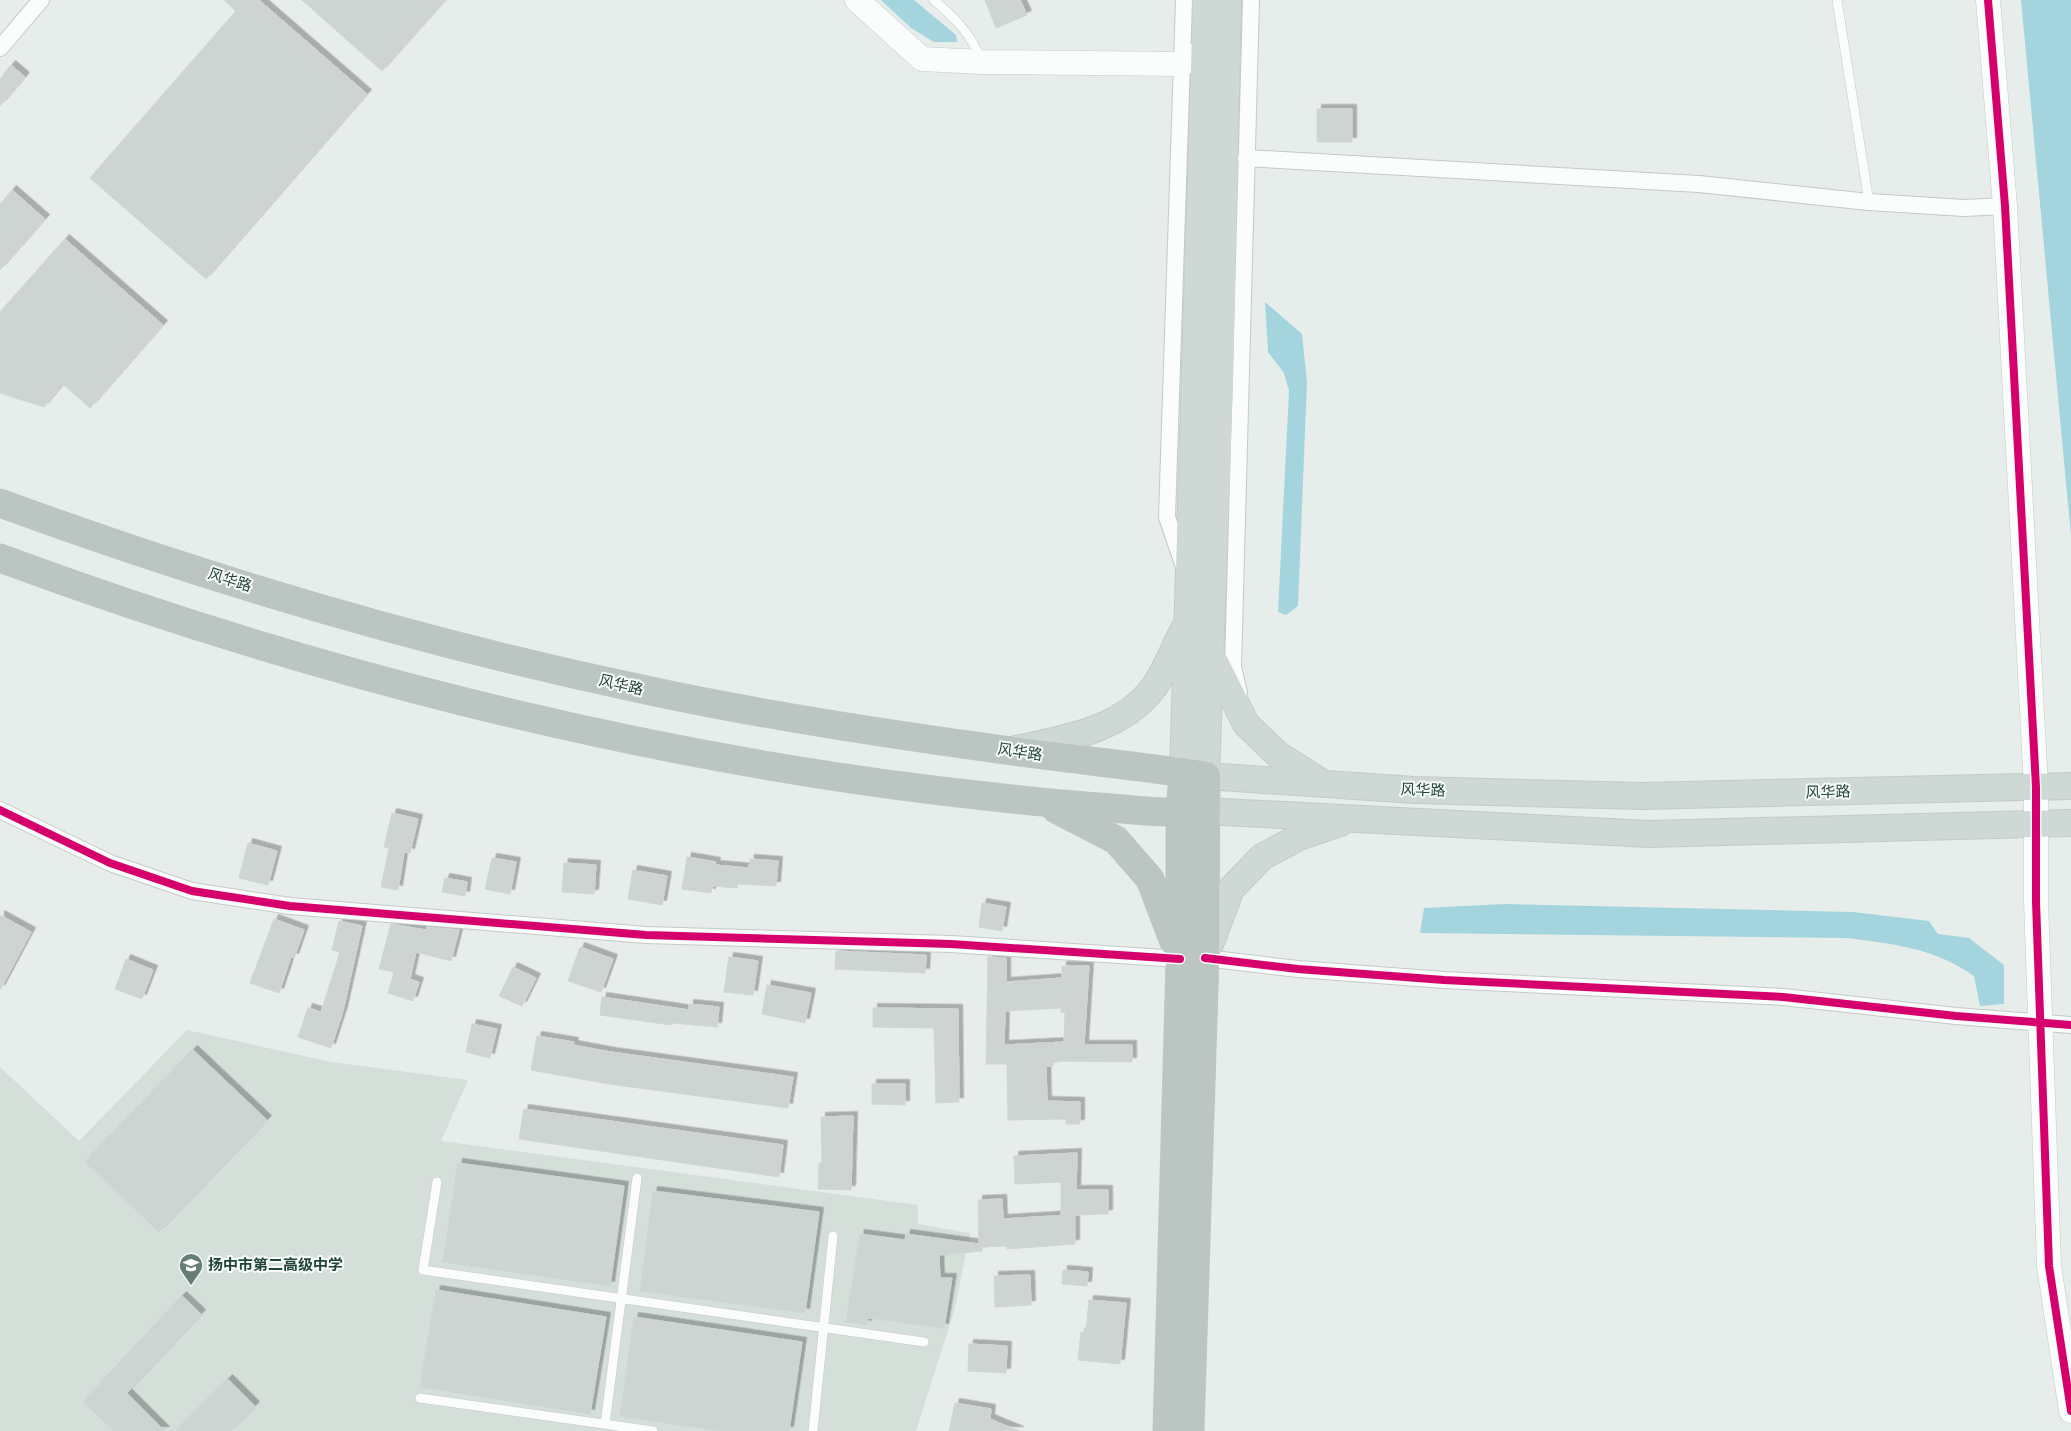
<svg xmlns="http://www.w3.org/2000/svg" width="2071" height="1431" viewBox="0 0 2071 1431" font-family="'Nunito Sans','Noto Sans SC',sans-serif">
  <defs>
    <filter id="shadow"><feDropShadow dx="4.5" dy="-4.5" stdDeviation="0" flood-color="#0004"/></filter>
  </defs>
  <rect width="100%" height="100%" fill="#e7edea"/>
  <path fill="#d5dfda" d="M187,1030L331,1062L468,1080L441,1141L918,1205V1224L970,1233L955,1308L916,1431H0V1067L79,1141Z"/>
  <path fill="#a4d5de" d="M881,0H914L956,35L957,42H934L911,28Z
    M2021,0H2071V536Z
    M1265,302L1302,334L1307,382L1298,606L1286,615L1278,612L1289,391L1284,373L1268,352Z
    M1505,904L1853,912L1929,921L1938,934L1969,938L2004,965V1004L1980,1006L1974,976C1934,948 1894,944 1846,938L1420,933L1424,908Z"/>
  <path fill="#ced4d2" stroke="#cfd6d3" fill-rule="evenodd" filter="url(#shadow)" d="M224,0H259L367,94L206,279L90,178L236,11Z
    M302,0H445L382,71Z
    M985,0H1020L1027,15L996,28Z
    M11,65L25,77L0,106V79Z
    M1317,109H1352V142H1317Z
    M12,190L45,219L0,270V204Z
    M65,239L163,325L90,408L63,384L44,407L0,393V312Z
    M392,813L418,819L410,853L404,852L398,890L381,887L389,848L384,847Z
    M248,843L277,851L268,885L239,878Z
    M687,857L716,862L715,865L749,868L750,859L778,861L776,886L738,884L737,888L712,886L711,893L682,889Z
    M492,858L516,862L510,894L485,889Z
    M564,863L596,865L594,894L562,892Z
    M633,870L667,876L662,905L628,899Z
    M445,878L467,882L465,896L442,892Z
    M982,903L1006,907L1002,931L979,927Z
    M0,915L31,932L0,990Z
    M274,919L304,930L294,958L291,957L279,993L250,983Z
    M339,921L362,926L343,1011L331,1048L298,1037L308,1008L321,1012L340,952L332,950Z
    M391,924L426,930L427,927L459,930L451,961L416,952L410,979L419,982L413,1001L388,993L394,972L379,969Z
    M580,947L613,959L601,992L568,981Z
    M836,951L926,955L925,973L835,969Z
    M729,957L758,961L753,995L724,992Z
    M988,957L1006,958V982L1062,978V966H1089L1084,1045H1132V1062L1053,1061V1066H1046L1047,1101L1080,1102V1124H1066V1119L1008,1120L1007,1064H986ZM1061,1008V1012L1065,1013L1064,1042L1004,1045L1005,1011Z
    M126,959L153,970L142,999L115,989Z
    M513,967L536,978L522,1006L499,996Z
    M767,985L811,993L805,1023L762,1014Z
    M602,997L689,1010V1004L719,1007L717,1027L672,1023L671,1025L600,1015Z
    M873,1008L958,1009L959,1102L936,1103L934,1028L873,1027Z
    M472,1024L497,1029L490,1058L466,1052Z
    M537,1036L574,1042L573,1045L611,1052L793,1077L788,1108L609,1084L531,1070Z
    M193,1050L267,1120L159,1232L85,1162Z
    M872,1084H905V1105L872,1104Z
    M524,1109L783,1145L779,1177L519,1139Z
    M853,1116L851,1190L818,1189L819,1163H822L821,1117Z
    M1077,1153L1076,1190H1108V1214L1075,1215V1244L1007,1249V1246L982,1247V1251L939,1255L940,1278H952L944,1328L868,1318L867,1325L846,1322L860,1234L905,1240L906,1234L979,1244L978,1200L1002,1199L1003,1219L1069,1215H1061V1182L1015,1184L1014,1156Z
    M458,1163L624,1186L610,1286L443,1262Z
    M653,1191L819,1212L805,1313L640,1291Z
    M1063,1270L1088,1272L1087,1286L1062,1284Z
    M1030,1275L1031,1305L995,1307L994,1276Z
    M436,1290L606,1317L590,1414L420,1387Z
    M182,1296L201,1314L127,1393L165,1431H114L83,1402Z
    M1089,1300L1126,1303L1120,1364L1078,1360L1081,1332H1086Z
    M634,1317L802,1342L789,1431H719L620,1416Z
    M969,1344L1007,1346L1006,1373L968,1371Z
    M228,1379L255,1406L231,1431H176Z
    M955,1403L991,1409L990,1419L1019,1431H949Z"/>
  <g fill="none" stroke-linecap="round" stroke-linejoin="round">
    <g stroke="#c4cac8" stroke-width="10">
      <path id="lane" d="M934,0C955,18 971,34 981,60
        M1837,0L1869,202
        M437,1182L423,1270L924,1342
        M420,1398L653,1431
        M605,1424L637,1178
        M813,1431L833,1236"/>
    </g>
    <g stroke="#c4cac8" stroke-width="18">
      <path id="street" d="M0,48L41,0
        M1246,158L1699,184L1869,202L1964,208L2005,206
        M1184,567L1167,517L1184,0
        M1239,693L1233,667L1251,0
        M0,810L110,863L192,891L290,906L646,935L951,944L1180,959
        M1205,958L1298,969L1444,980L1783,997L1956,1016L2071,1025"/>
    </g>
    <g stroke="#c2cbc7" stroke-width="25">
      <path id="secondary" d="M857,0L922,59L982,62L1182,64L1205,50
        M1988,0L2005,206L2036,787V902L2049,1266L2071,1411"/>
    </g>
    <g stroke="#c2ccc9" stroke-width="28">
      <path id="primary" d="M1228,0L1220,385L1206,776L1414,790L1642,796L2071,786
        M1212,656L1246,724L1277,754L1321,782
        M1016,749C1065,739 1122,730 1154,687C1166,670 1174,647 1184,629
        M1183,772L1206,0
        M1205,811L1649,834L2071,823
        M1206,955L1231,889L1262,857L1299,837L1340,823"/>
    </g>
    <g stroke="#c2ccc9" stroke-width="29">
      <path id="highway" d="M0,503C210,580 427,644 646,690C771,717 899,736 1027,753C1087,761 1147,767 1206,776L1205,958L1190,1431
        M0,558C297,668 618,751 933,790C992,797 1052,804 1112,808C1143,811 1174,814 1205,811
        M1056,809L1116,840L1150,879L1174,942
        M1167,1431L1180,959V813L1183,772"/>
    </g>
    <use href="#lane" stroke="#fbfcfc" stroke-width="9"/>
    <use href="#street" stroke="#fbfcfc" stroke-width="16"/>
    <use href="#secondary" stroke="#fbfcfc" stroke-width="24"/>
    <use href="#primary" stroke="#ced8d5" stroke-width="26"/>
    <use href="#highway" stroke="#bbc5c2" stroke-width="28"/>
    <g stroke="#f6fbf9" stroke-width="11">
      <path id="cycleway" d="M1988,0L2005,206L2036,787V902L2049,1266L2071,1411
        M0,810L110,863L192,891L290,906L646,935L951,944L1180,959
        M1205,958L1298,969L1444,980L1783,997L1956,1016L2071,1025"/>
    </g>
    <use href="#cycleway" stroke="#d6006c" stroke-width="8"/>
  </g>
  <defs>
    <g id="school-pin" transform="scale(1.25)"><path d="M0 17L-7.5 6A9.5 9.5 0 1 1 7.5 6Z" fill="#677e78" stroke="#f6fbf9"/><path d="M0-5L7-2L0 1L-7-2ZM-4 1L0 2.5L4 1V4Q0 6-4 4Z" fill="#fff"/></g>
  </defs>
  <g fill-rule="evenodd">
    <use href="#school-pin" x="191" y="1265"/>
  </g>
  <g text-anchor="middle" stroke-width="4" stroke-linejoin="round" paint-order="stroke">
    <g font-size="15" fill="#22433b" stroke="#f6fbf9">
      <text transform="translate(230 580) rotate(18)" y="5">风华路</text>
      <text transform="translate(621 685) rotate(13)" y="5">风华路</text>
      <text transform="translate(1020 752) rotate(8)" y="5">风华路</text>
      <text transform="translate(1423 790) rotate(2)" y="5">风华路</text>
      <text transform="translate(1828 792) rotate(-1)" y="5">风华路</text>
    </g>
    <g font-size="15" font-weight="bold" fill="#22433b" stroke="#f6fbf9" text-anchor="start">
      <text x="208" y="1270">扬中市第二高级中学</text>
    </g>
  </g>
</svg>
